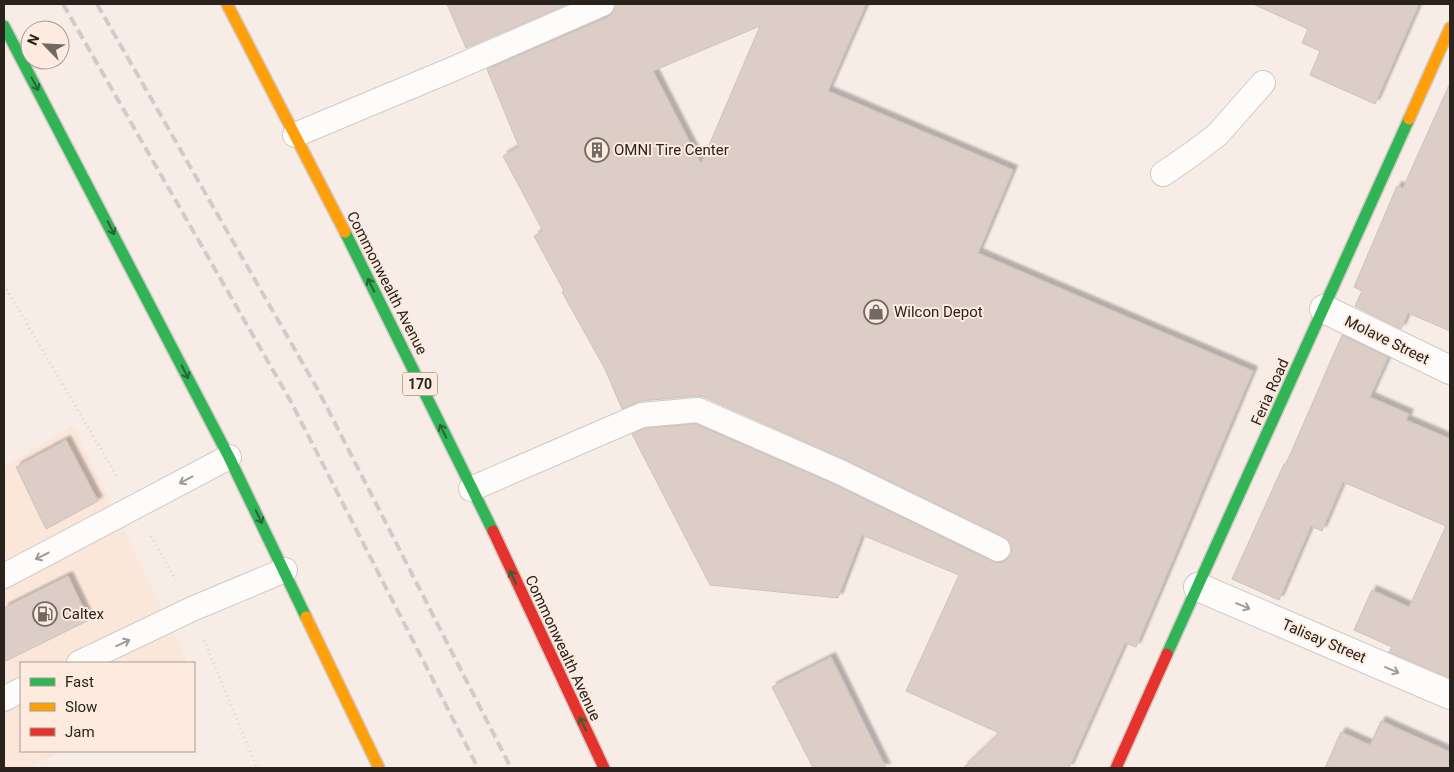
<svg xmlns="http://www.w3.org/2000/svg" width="1454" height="772" viewBox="0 0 1454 772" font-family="Roboto,sans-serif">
  <defs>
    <filter id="shadow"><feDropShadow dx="4.5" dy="-4.5" stdDeviation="1" flood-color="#0004"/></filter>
  </defs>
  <rect width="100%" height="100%" fill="#f7ece6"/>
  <path fill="#fbe6da" d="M73,425L188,663H21V751H61L30,768H4V467Z"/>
  <path fill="#dccec6" stroke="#ccc3be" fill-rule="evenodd" filter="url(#shadow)" d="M447,4H568L466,48Z
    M615,4H866L828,91L1013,170L978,253L1253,371L1136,647L1125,643L1069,768H963L999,733L906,691L959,575L862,535L838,598L710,585L632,434L645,428L696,424L834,484L992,561L999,563L1006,560L1011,555L1012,548L1009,541L1004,537L846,460L704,397L697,396L641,401L622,409L605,369L562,292L564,291L534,236L543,231L503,156L519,147L487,69L608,17L613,12ZM760,26L701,164L653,71Z
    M1253,4H1419L1375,104L1310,75L1320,51L1302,43L1308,29Z
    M1450,83V331L1408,313L1401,329L1355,306L1362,291L1354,287L1397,186L1403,188Z
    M1342,335L1388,357L1370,397L1409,414L1406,420L1450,439V678L1389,652L1392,647L1354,630L1372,590L1409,607L1446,526L1343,482L1322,531L1311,526L1279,600L1232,579L1284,464H1286Z
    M66,440L98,501L46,529L16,467Z
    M68,576L89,620L4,662V608Z
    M831,657L886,768H813L772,687Z
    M1381,721L1450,752V768H1325L1341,732L1370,745Z"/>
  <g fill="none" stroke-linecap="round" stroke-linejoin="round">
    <g stroke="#d3cac5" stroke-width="26">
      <path id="lane" d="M295,135L453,69L602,4
        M1163,174L1192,154L1217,135L1263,83
        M471,489L642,415L698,410L840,472L998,549
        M4,576L229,457
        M79,663L192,609L285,570
        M4,699L21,690"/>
    </g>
    <g stroke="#d3cac5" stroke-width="30">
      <path id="street" d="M1324,309L1450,370
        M1198,587L1450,695"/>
    </g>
    <g stroke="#d3cac5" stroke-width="14">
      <path id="fast" d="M4,26L229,457L306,617
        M345,232L493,531
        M1167,654L1409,119"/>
    </g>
    <g stroke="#d3cac5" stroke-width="14">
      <path id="slow" d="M227,4L345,232
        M1409,119L1450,28
        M306,617L379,768"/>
    </g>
    <g stroke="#d3cac5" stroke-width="14">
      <path id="jam" d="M493,531L604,768
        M1116,768L1167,654"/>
    </g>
    <path stroke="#dad7d5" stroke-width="3" stroke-dasharray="1 4" stroke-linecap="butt" d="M4,285L118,478
      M151,536L176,580
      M204,640L257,768"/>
    <use href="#lane" stroke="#fefcfb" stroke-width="24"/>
    <use href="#street" stroke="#fefcfb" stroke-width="28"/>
    <use href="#fast" stroke="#30b455" stroke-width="11"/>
    <use href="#slow" stroke="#ff9f0a" stroke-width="11"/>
    <use href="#jam" stroke="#e5322d" stroke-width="11"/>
    <path stroke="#cfccca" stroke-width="4" stroke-dasharray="10 5" stroke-linecap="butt" d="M63,4L290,400L478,768
      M97,4L318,390L511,768"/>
  </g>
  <defs><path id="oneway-shaft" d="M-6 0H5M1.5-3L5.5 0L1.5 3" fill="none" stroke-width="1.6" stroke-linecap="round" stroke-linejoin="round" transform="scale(1.25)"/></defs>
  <g stroke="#2c6436">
    <use href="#oneway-shaft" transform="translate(35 84) rotate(62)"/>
    <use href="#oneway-shaft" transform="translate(111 228) rotate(63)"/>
    <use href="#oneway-shaft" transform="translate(371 285) rotate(-117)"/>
    <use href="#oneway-shaft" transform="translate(185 372) rotate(63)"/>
    <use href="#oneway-shaft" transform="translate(443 431) rotate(-116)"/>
    <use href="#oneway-shaft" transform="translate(259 517) rotate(64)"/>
    <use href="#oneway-shaft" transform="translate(513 577) rotate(-115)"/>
    <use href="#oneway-shaft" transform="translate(583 724) rotate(-115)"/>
  </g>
  <g stroke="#9e9a97">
    <use href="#oneway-shaft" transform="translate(186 480) rotate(152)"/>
    <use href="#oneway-shaft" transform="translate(42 556) rotate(153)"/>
    <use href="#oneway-shaft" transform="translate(1243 606) rotate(23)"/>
    <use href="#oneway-shaft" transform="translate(123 643) rotate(-25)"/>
    <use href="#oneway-shaft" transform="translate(1392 670) rotate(23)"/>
  </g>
  <defs>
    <g id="building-ring" transform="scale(1.25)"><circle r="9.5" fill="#fdebe0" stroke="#716963" stroke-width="1.5"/><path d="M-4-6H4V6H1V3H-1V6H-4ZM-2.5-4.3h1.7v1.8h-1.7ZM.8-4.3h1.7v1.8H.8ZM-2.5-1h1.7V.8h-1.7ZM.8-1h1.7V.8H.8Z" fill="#716963"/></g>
    <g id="shop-ring" transform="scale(1.25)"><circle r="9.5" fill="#fdebe0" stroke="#716963" stroke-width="1.5"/><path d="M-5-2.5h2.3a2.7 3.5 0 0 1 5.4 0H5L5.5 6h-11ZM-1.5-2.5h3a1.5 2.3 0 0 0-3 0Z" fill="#716963"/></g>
    <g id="fuel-ring" transform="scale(1.25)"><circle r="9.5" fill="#fdebe0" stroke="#716963" stroke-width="1.5"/><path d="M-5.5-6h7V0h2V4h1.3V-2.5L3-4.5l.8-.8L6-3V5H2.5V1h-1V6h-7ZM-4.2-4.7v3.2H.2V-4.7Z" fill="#716963"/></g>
  </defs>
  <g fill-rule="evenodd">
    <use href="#building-ring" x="597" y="150"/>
    <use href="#shop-ring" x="876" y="312"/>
    <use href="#fuel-ring" x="45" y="614"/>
  </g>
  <g text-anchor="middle" stroke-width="4" stroke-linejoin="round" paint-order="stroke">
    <rect fill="#fdebe0" stroke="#695e58" stroke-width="1" x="402.5" y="372.5" width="35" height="23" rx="4"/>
    <g font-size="14" font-weight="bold" fill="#29221d">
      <text x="420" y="389">170</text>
    </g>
    <g font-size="15" fill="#29221d" stroke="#fdebe0" text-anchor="start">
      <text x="614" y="155">OMNI Tire Center</text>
      <text x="894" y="317">Wilcon Depot</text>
      <text x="62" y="619">Caltex</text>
    </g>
    <g font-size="15" fill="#29221d" stroke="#fdebe0">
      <text transform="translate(387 283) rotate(63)" y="5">Commonwealth Avenue</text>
      <text transform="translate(1387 340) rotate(26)" y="5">Molave Street</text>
      <text transform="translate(1270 392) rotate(-66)" y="5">Feria Road</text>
      <text transform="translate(1324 641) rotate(23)" y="5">Talisay Street</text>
      <text transform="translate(563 648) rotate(65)" y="5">Commonwealth Avenue</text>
    </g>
  </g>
  <rect width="1454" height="772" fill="none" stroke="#29221d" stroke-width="10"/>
  <rect x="20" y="662" width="175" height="90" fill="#fdebe0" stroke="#a89b92"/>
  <rect x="30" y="678" width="25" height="8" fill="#30b455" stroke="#a89b92"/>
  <text x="65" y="687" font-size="15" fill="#29221d">Fast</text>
  <rect x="30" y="703" width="25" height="8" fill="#ff9f0a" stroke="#a89b92"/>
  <text x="65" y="712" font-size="15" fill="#29221d">Slow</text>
  <rect x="30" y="728" width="25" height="8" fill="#e5322d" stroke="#a89b92"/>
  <text x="65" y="737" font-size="15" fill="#29221d">Jam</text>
  <g transform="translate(45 45) rotate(294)"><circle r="24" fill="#fdebe0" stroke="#a89b92"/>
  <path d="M0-4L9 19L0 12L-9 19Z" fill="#716963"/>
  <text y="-8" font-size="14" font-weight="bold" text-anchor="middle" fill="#29221d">N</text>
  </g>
</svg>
